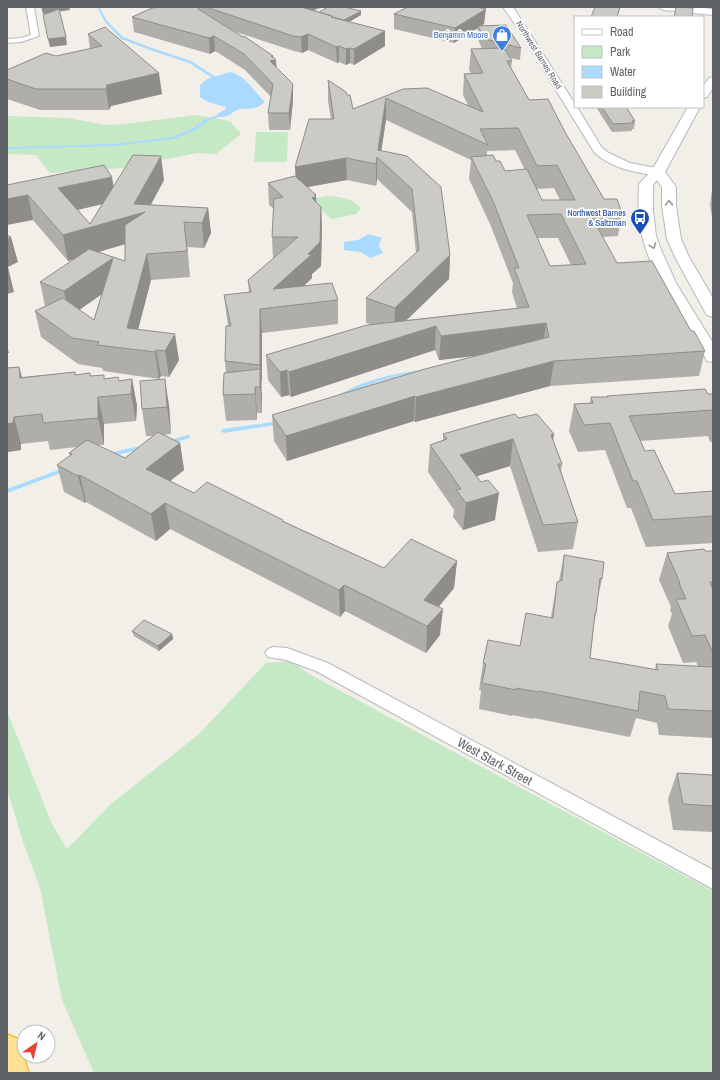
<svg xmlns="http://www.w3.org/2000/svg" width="720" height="1080" viewBox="0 0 720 1080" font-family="'Archivo Narrow',sans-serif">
  <rect width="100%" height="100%" fill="#f1efe8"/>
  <path fill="#c5e8c5" d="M196,115L230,121L241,134L216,154L197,153L122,168L50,173L36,155L7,154V116L68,118L105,125L125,124Z
    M256,132H288L287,162H254Z
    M325,196C336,196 353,198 361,208L356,214L331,219L311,199Z
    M292,661L309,674L713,891V1073H94L62,1000L40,888L23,842L7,789V711L51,822L67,849L111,804L199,734L266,663Z"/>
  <path fill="#aadaff" d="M230,72C247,76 253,91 265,102C256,110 251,108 240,109C231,111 232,117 220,117L217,114L226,109V107L208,102L200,97V85L207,79Z
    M369,234L382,238L380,241L379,246L383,253L370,258L361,252L344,250V242L358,240Z"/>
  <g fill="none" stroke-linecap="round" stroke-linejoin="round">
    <path fill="#aadaff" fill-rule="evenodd" d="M97,7H99L107,21L123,37L152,48L191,61L222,81L219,82L189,63L150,50L121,39L105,22Z
      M224,113L227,114L207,121V123L199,126L198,129L174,139L114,146L7,149V147L114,144L173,137L195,127L196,125L203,122V120Z
      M421,370L423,371V372L400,376L381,381L361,388L342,397H338V396C342,392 349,390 354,387C375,378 398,373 421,370Z
      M280,421L282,423V424L223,433L221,431L223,429Z
      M188,435L190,436V438L169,444L166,442L167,441Z
      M145,445L148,447L147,448L108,457L105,455L108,453Z
      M64,468L66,469L67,470L66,471L7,493V489Z"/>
    <g stroke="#b5b8bc" stroke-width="2">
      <path id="minor" d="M26,7H34L39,36L21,42L7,43V39L21,38L31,35Z
        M323,7H332L309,21H306L302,19Z
        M273,647L287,648L328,663L713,870V889L316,671L286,660L268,657L265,653L268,649Z"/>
    </g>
    <g stroke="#b5b8bc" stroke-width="2">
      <path id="tertiary" d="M503,7H513L575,104V107H577L602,148L609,153L630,163L662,169L664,172L662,175L658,176C635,172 612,169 594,152L519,30Z"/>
    </g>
    <g stroke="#b6babf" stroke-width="2">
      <path id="secondary" d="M658,7H694L713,9V15L663,10Z
        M713,77V88L707,97L703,98V86L709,78Z
        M688,107H700L665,172L676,187V206L681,239L689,257L713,298V317L707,315L705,312L675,257L667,239L662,206V187L657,180L653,185V210L656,236L662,252L676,283L713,343V362L707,361L705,357C682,318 653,280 642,236C638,219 638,201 639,184L652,170Z"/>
    </g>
    <g stroke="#f9ab00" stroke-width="2">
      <path id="motorway" d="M7,1034L18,1039L29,1073H7Z"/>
    </g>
    <use href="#minor" fill="#fff" fill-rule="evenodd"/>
    <use href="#tertiary" fill="#fff" fill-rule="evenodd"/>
    <use href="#secondary" fill="#fff" fill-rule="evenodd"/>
    <use href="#motorway" fill="#fde293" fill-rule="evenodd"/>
  </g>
  <path fill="#afaea9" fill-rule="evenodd" d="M157,7H320L313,11L319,12L361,15L349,22L385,31V46L354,65L350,63L346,65L339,62L337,63L308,50L302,53L294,51L233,31L273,56L277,68L293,84V100L290,130H269L268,113L271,97L245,70L215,51L210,54L134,32L132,17Z
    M404,7H477L484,24L482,25L521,48L520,60L510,58L512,61L511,68L529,100L565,132L604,199L622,213L618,236L602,237L617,263L691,331L705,351L699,376L550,386L415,422L414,421L287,461L274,441L272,415L477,356L439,360L435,350L291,397L289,395L281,397L268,380L266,355L371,324L366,323V298L416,253L412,212L377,179L376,186L347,180L308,187L317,203L321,207L322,230L321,266L312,274V278L304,286L338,300V324L262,333L261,390L262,413H257V420L226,421L223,395L226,373L225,361L228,326L227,319L224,295L249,292L248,280L273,259L272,237L274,209L269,205L268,183L296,176L331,119L328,101V80L347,95L353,109L403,89L468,105L463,95L464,74L471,73L469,70L471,49H482L477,37L478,28L454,43L394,29V14L404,9ZM386,120L471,160L469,179L490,224L513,283L512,292L517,308L407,320L449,279L450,255L407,156L381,151ZM515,150L525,170L505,171L496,161L487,156V151ZM554,188L560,200H542L536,189ZM537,238H558L571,265L550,266Z
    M88,34L162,94L111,106L109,110H40L7,99V70L56,56L90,49Z
    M596,107H626L635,121L634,129H632V131L612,132Z
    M164,180L151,205L208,208L211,233L204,248L187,247L190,277L151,280L138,329L179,360L169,377L161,376L159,379L103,371L102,368L78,364L41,337L35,311L45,306L40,282L74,259L68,261L33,220L7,185L114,186ZM102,204L90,224L78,210ZM125,244V261L98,252ZM102,294L94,320L79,310Z
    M713,182V223L710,205Z
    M19,367L22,377L75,372V375L119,381L132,379L137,406L136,421L104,424V445H98L125,458L154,436H146L142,409L169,405L171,434L163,435L180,443L184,470L170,481L194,493L283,520V521L384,568L457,561L454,588L438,607L440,635L426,653L345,611L340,617L170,529L156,541L86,502L85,503L64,492L57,465L70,456L69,453L77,447L50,450L48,441L21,444V450L7,452V368Z
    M708,394H713V441L710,442L708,436L640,441L645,451L675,494L713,491V543L646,547L631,508H627L605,450L578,452L569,431L574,404L590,403L591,397H607V396Z
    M519,418L553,441L562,464L561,471L578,522L573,549L538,552L510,466L477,476L495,520L463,530L453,517L454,510L428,472L430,445L443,440V434Z
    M713,551V738L659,735L657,723L636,718L630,737L534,718L533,719L512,715V716L479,709L481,690H479L483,663L520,646L551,617L557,582L559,581L564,555L602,579L598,597L596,613L594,624L590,658L655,670L656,664L698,666L696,662L683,663L668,626L672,614L670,610L671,607L659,580L667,553Z
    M132,631L172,634L173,639L159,651L134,636Z
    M677,773L713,775V832L673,830L668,799Z"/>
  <path fill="#8f8d8a" d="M41,7H69L70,10L43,14Z
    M304,7H320L304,15Z
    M486,9L484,24L479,27L478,26V28L454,43L455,28Z
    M361,11V15L342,26V22Z
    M385,31V46L354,65V49Z
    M308,34V50L302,53L301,37Z
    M214,36L215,51L210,54L209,38Z
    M66,37L67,45L50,47L48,39Z
    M339,46V62L337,63L336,47Z
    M350,48V63L346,65V49Z
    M271,56H273L274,60H276L277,76L270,61Z
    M159,73L162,94L111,106L109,110L106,89L107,85Z
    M293,84V100L290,130L289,113Z
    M386,98V120L380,159L378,150Z
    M161,156L164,180L145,215L149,237L68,261L63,235L134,204Z
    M377,157V179L376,186V164Z
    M346,158L347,180L296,189L295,167Z
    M112,177L116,201L63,213L58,188Z
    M28,195L33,220L7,225V199Z
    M314,195H316L317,220L312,198Z
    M321,207L322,230L321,266L312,274V278L282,306L273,289L308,254Z
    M208,208L211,233L204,248L202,223Z
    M184,222L187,247L190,277L187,251Z
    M11,237L18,262L8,267L14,292L7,294V239Z
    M147,254L151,280L133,349L127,328Z
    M450,255L449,279L394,332L395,308Z
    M113,258L118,283L69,317L64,291Z
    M260,309L262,333V390L260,365Z
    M546,323L543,348L439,360L441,336Z
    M436,326L435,350L291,397L289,372Z
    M175,334L179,360L169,377L165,351Z
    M7,346L9,353H7Z
    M156,350L161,376L159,379L155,352Z
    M554,361L550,386L415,422L416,397Z
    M19,367L26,393L20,378Z
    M260,369L262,396V413L260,387Z
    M287,370L289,395L281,397L280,372Z
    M132,379L137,406L136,421L131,394Z
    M165,379L169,405L171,434L167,407Z
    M255,387L257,413V420L255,394Z
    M415,396L414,421L287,461L286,436Z
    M98,397L104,424V445L98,418Z
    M14,417L21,444V450L7,452V424Z
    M554,434L550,461L551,435Z
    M513,439L510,466L458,482L460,455Z
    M180,443L184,470L151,496L146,469Z
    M80,475L86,502L85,503L78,476Z
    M499,493L495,520L463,530L466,503Z
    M165,503L170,529L156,541L151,514Z
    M457,561L454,588L424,625V600Z
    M344,585L345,611L340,617L339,590Z
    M443,609L440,635L426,653L427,626Z
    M172,634L173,639L159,651L158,646Z"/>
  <path fill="#cccac5" stroke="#8f8d8a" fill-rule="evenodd" d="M157,7H199L198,9L243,37L244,36L273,56H271L276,60L270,61L293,84L289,113H268L273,84L244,54L214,36L209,38L132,17L152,8H154Z
    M206,7H301L332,16L331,17L385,31L354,49L350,48L346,49L339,46L336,47L308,34L301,37L293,36Z
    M328,7H344L361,11L344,20L332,17V16L319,12Z
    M408,7H477L486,9L455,28L394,14Z
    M595,7H620L617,17H591Z
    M676,7L693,8L692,17H674Z
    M59,9L66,37L48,39L43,15Z
    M506,25L521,48L485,39L478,26Z
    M105,27L159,73L107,85L106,89H36L7,79V70L46,53L56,56L102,46L88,34Z
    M504,48L512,61H507L529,100L548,99L565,132L604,199H617L622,213L590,214L617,263L652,261L691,331H694L705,351L554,361L416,397L415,396L286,436L272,415L425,369L549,337L546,323L441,336L436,326L289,372L287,370L280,372L266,355L367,325L529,307L514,268H519L493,201L471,157L493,155L496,161H500L505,171L527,169L542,200H575L557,165L537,166L518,128L480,129L488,145L386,98L378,150L407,156L441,187L450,255L395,308L366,298L419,250L412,189L377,157L376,164L346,158L295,167L309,119H334L328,80L346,92L347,95H350L353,109L403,89L427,88L483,112L464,74L483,73L471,49ZM561,214L586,264L550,266L527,215Z
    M602,107H626L635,121H632L633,123L613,124Z
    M133,155L161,156L134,204L208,208L202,223L184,222L187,251L147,254L127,328L175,334L165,351L156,350L155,352L97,345L99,342L72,338L35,311L63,298L94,320L113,258L64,291L40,282L89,249L125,261V225L145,212L63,235L28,195L7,199V185L104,165L112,177L58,188L90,224Z
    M295,176L316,195H314L316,197L312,198L321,207L320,242L308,254L311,255L273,289L332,283L338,300L260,309V365L225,361L226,326H231L224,295L251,292L248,280L298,237H272L274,199L283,197L268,183Z
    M7,235L11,237L7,239Z
    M19,367L20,378L75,372V375L90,373V376L104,375V379L118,377L119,381L132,379L131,394L98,397V418L43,423L42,414L14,417L13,423L7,424V368Z
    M260,369V387H255V394L223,395L224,373Z
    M165,379L167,407L142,409L140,381Z
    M705,389L708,394H713V410L629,416L645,451L654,450L675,494L713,491V516L653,520L637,481H633L610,423L584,425L574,404L593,403L591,397H608L607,396Z
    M515,414L519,418L537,414L554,434L551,435L562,464H558L578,522L543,525L513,439L460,455L481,482L488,480L499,493L466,503L456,490L461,489L430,445L447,439L443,434L499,418Z
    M158,432L180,443L146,469L194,493L207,482L283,520L282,521L384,568L411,539L457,561L424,600L443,609L427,626L344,585L339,590L165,503L151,514L80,475L78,476L57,465L72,454L69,453L87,440L125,458Z
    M704,549L705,551H713V582H710L713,590V653L705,635L692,636L676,599H686L679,583H680L667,553Z
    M564,555L604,562L602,579L600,578L596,613H595L590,658L658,670L656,664L713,667V711L668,709L665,696L640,691L638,711L539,691L538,692L516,688V690L482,683L486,664L483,663L488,640L520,646L526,613L553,618L557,582L562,580Z
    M144,620L172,634L158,646L132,631Z
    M677,773L713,775V806L683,804Z"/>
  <defs><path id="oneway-chevron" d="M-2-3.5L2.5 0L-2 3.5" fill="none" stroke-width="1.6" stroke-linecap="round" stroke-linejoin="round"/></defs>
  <g stroke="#979a9d">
    <use href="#oneway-chevron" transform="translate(669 203) rotate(-92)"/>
    <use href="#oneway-chevron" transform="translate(653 246) rotate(70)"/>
  </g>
  <defs>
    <g id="shop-pin" transform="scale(1)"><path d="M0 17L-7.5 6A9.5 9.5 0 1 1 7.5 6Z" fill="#3f7fe0" stroke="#fff"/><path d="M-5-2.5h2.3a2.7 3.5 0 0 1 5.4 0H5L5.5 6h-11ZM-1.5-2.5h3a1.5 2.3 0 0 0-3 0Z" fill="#fff"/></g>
    <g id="bus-pin" transform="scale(1)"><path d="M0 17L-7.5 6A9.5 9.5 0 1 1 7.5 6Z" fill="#1a4fb4" stroke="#fff"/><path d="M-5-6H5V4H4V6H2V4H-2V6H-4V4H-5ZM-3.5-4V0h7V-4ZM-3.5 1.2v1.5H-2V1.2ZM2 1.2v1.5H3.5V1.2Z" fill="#fff"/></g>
  </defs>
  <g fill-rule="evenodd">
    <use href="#shop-pin" x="502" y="35"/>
    <use href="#bus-pin" x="640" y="218"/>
  </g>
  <g text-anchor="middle" stroke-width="3.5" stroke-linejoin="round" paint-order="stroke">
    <g font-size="9" fill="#366cbe" stroke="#fff" text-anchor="end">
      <text x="488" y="38">Benjamin Moore</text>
    </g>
    <g font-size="9" fill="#5f6368" stroke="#fff">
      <text transform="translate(539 55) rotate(58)" y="3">Northwest Barnes Road</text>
    </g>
    <g font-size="9" fill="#164399" stroke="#fff" text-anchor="end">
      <text x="626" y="216">Northwest Barnes<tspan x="626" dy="10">&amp; Saltzman</tspan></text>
    </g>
    <g font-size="13" fill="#5f6368" stroke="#fff">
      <text transform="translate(495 761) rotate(29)" y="5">West Stark Street</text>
    </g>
  </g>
  <rect width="720" height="1080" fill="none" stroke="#5f6368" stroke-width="16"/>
  <rect x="574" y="16" width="130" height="92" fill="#ffffff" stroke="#bfc1c3"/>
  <rect x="582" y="29" width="20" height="6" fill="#ffffff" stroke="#bfc1c3"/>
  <text x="610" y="36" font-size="12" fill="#5f6368">Road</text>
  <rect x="582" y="46" width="20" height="12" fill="#c5e8c5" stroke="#bfc1c3"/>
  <text x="610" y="56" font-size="12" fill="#5f6368">Park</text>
  <rect x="582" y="66" width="20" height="12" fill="#aadaff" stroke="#bfc1c3"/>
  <text x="610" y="76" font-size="12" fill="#5f6368">Water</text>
  <rect x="582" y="86" width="20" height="12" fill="#cccac5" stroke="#bfc1c3"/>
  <text x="610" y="96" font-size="12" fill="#5f6368">Building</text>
  <g transform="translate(36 1044) rotate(34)"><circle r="19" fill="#ffffff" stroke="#bfc1c3"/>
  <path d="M0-3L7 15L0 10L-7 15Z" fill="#ea4335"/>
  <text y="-6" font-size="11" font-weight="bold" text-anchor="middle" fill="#5f6368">N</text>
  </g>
</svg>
